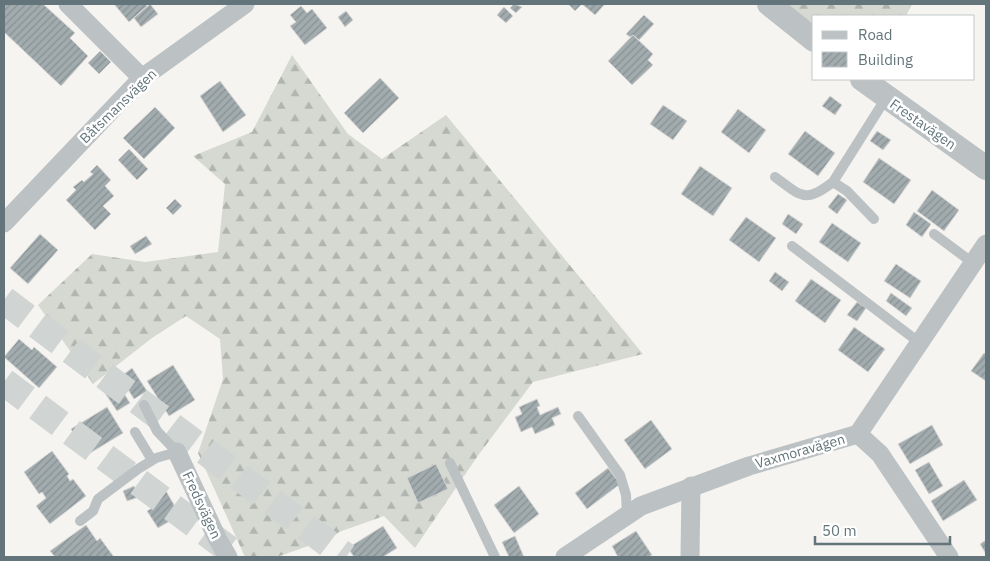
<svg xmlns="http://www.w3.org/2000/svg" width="990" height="561" viewBox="0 0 990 561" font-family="'IBM Plex Sans',sans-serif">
  <defs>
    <pattern id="forest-firs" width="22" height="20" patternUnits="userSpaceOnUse" patternTransform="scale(1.25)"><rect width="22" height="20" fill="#d6d9d1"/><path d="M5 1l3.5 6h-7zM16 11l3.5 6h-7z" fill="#b1b5af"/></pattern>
    <pattern id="building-hatch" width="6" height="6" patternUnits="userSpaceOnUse" patternTransform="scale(1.25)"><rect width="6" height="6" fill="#a2acae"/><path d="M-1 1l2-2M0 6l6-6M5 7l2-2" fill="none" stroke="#889193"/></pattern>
  </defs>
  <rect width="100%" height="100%" fill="#f5f4f1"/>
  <path fill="url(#forest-firs)" d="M781,4H912L906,16H814V29Z
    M292,55L348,134L382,159L446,115L643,354L533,382L477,457L415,548L384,516L339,532L331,538L277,557H245L198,453L223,379L220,339L186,316L152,338L93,384L38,305L92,254L145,262L218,252L225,184L193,156L252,132Z"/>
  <path fill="url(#building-hatch)" stroke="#d6d5d4" d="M4,4H43L75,33L70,38L88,56L61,86L4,32Z
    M114,4H145L147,6L129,22Z
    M150,4L158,14L141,27L134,18Z
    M514,4L522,7L516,13L510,8Z
    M568,4H582L575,11Z
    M582,4H605L595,15Z
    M301,6L307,13L312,9L327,28L305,45L290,26L296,22L290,15Z
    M504,7L513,16L506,23L497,15Z
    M346,11L353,20L345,27L338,17Z
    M644,15L654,24L639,40L633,35L630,37L626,34Z
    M633,35L653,54L648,60L653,65L632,85L608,61Z
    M100,51L111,62L99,74L88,63Z
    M380,78L399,98L363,133L344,113Z
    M220,81L246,115L223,132L200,96Z
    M830,96L842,105L835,115L822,106Z
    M663,105L687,121L673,140L650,124Z
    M155,107L175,128L144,159L123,138Z
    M738,109L766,130L749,153L721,132Z
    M805,131L835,153L818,176L788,154Z
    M877,131L891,140L883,150L870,141Z
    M129,149L148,169L137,180L118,160Z
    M879,158L911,180L894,204L863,182Z
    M97,165L111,180L105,186L114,196L103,206L111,214L95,230L66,200L76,190L73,187L82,180L84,182L93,174L90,172Z
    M700,166L732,188L713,216L681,194Z
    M932,190L959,210L944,231L917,211Z
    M838,194L847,200L837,214L828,207Z
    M175,199L182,206L173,215L166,208Z
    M914,212L931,224L922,237L906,225Z
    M788,214L803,224L796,234L782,224Z
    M746,217L776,238L759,262L729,240Z
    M832,223L861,243L848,262L819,242Z
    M40,234L58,250L28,284L10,268Z
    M146,236L152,244L135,254L130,246Z
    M896,264L921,281L910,298L884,281Z
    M775,272L789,282L782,291L769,281Z
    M811,279L841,300L825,323L795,301Z
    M891,293L912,308L906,316L886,301Z
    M857,302L866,308L857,321L847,315Z
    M854,327L885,349L868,372L838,350Z
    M19,339L32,350L34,347L57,367L39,388L4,357Z
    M984,353L986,354V381L971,371Z
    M173,365L195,400L169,416L147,381Z
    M132,368L147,391L134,399L120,377Z
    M114,378L130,403L117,411L101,387Z
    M537,399L540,406L537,407L540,415L558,407L561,414L552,418L555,425L535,434L532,427L521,432L515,417L522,414L519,407Z
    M107,407L123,433L87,455L71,429Z
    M651,420L672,449L645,469L624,440Z
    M932,425L943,445L910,464L898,444Z
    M52,451L69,474L67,476L70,481L73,479L86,496L50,524L36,506L46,498L42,492L39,494L24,472Z
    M929,462L943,486L929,494L915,470Z
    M436,464L448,489L418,503L407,478Z
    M608,468L620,484L587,509L575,493Z
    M964,480L977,500L943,521L931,501Z
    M134,486L139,497L127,501L123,491Z
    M519,486L539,514L514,533L494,505Z
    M166,491L180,515L158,528L147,511L154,507L150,500Z
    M86,525L97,541L100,538L114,557H55L50,551Z
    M383,526L397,548L383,557H354L348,548Z
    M636,531L652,555L648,557H618L612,546Z
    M515,536L524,557H509L502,542Z
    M986,540V554L980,544Z"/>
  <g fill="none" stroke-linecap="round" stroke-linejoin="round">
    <path stroke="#d0d4d3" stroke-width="28" stroke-dasharray="28 14" stroke-linecap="butt" d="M4,300L346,557
      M4,382L239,557"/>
    <path stroke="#bcc1c3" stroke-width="10" d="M775,177C801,196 805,204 833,182
      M874,219L847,191L833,182L886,98
      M934,234L973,263
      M792,246L920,343
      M578,416L620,475L626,495L627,515
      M135,432L152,460
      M450,463L495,557
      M80,521L93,511L98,499L138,469L156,458L177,452L157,431L144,405"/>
    <path stroke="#bcc1c3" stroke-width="19" d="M68,4L142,78
      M4,223L142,78L245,4
      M858,434L880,454L949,557
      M177,452L218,540L228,557
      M565,557L641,506L749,466L858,434L986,244
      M690,557L691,486"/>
    <path stroke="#bcc1c3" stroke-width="24" d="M769,4L814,40
      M862,79L986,168"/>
  </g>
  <g text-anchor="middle" stroke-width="5" stroke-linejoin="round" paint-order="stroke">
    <g font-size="14" fill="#63757a" stroke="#fff">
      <text transform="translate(118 106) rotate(-44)" y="5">Båtsmansvägen</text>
      <text transform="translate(923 124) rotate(35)" y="5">Frestavägen</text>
      <text transform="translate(800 451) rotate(-16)" y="5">Vaxmoravägen</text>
      <text transform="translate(202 505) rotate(65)" y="5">Fredsvägen</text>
    </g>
  </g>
  <rect width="990" height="561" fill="none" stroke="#63757a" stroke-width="10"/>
  <rect x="812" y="15" width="162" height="65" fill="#ffffff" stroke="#c1c8ca"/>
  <rect x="822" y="31" width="25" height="8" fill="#bcc1c3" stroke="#c1c8ca"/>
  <text x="858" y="40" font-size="15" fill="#63757a">Road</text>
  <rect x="822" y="52" width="25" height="15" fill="url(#building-hatch)" stroke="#c1c8ca"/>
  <text x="858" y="65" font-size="15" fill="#63757a">Building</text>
  <path d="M815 536v8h135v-8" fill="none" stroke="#63757a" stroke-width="2.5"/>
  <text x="822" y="536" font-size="15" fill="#63757a" stroke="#ffffff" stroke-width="4" paint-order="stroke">50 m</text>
</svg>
